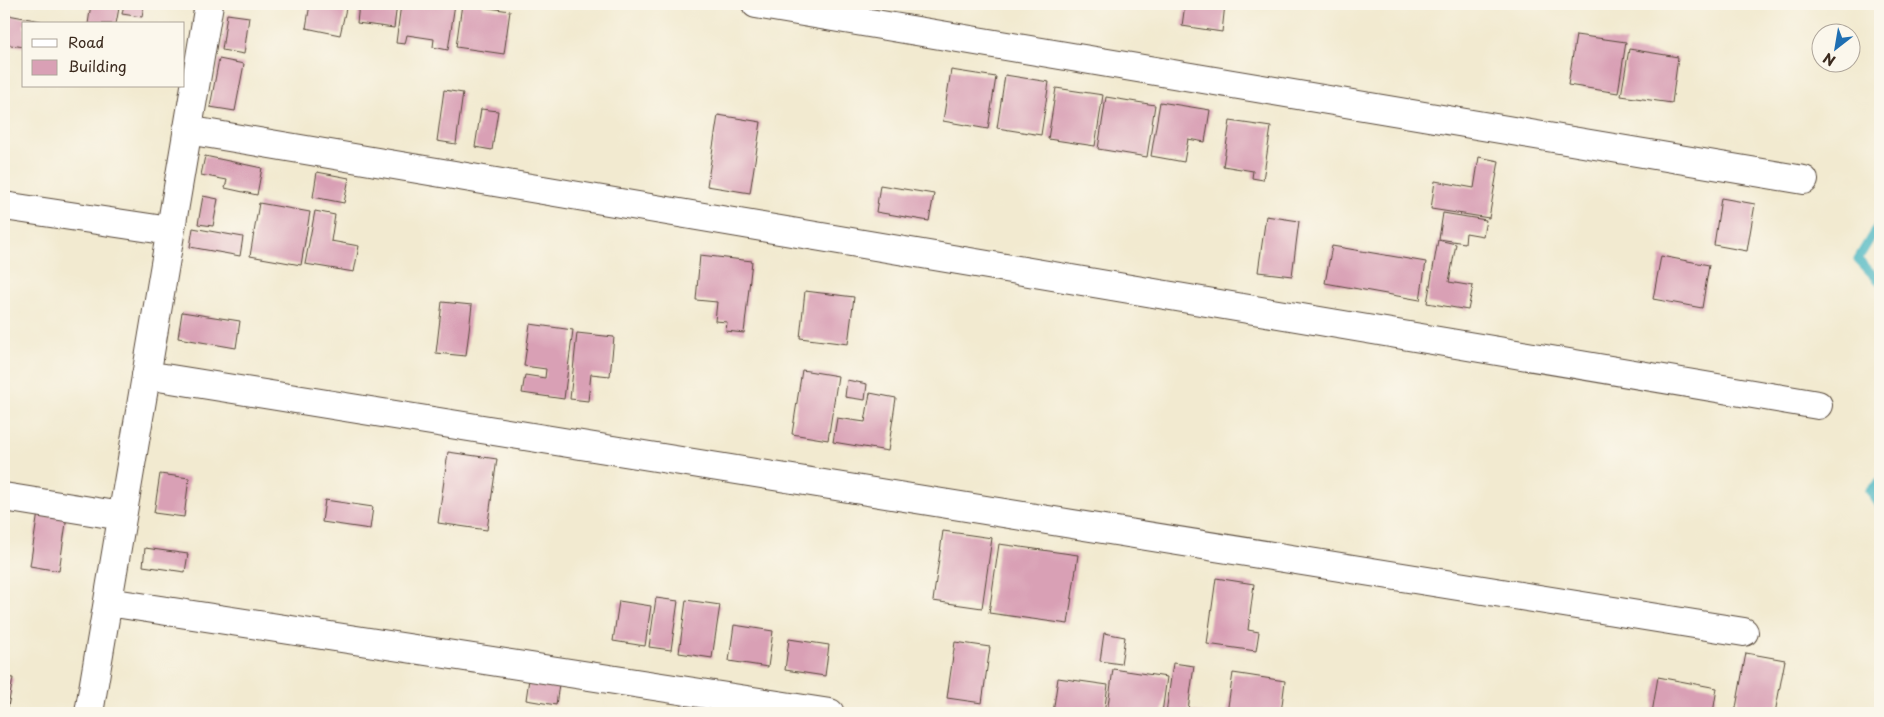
<svg xmlns="http://www.w3.org/2000/svg" width="1884" height="717" viewBox="0 0 1884 717" font-family="'Playpen Sans',sans-serif">
  <rect width="100%" height="100%" fill="#fbf7ec"/>
  <filter id="ink" filterUnits="userSpaceOnUse"><feTurbulence type="fractalNoise" baseFrequency=".02" numOctaves="2"/><feDisplacementMap in="SourceGraphic" scale="10" xChannelSelector="R" yChannelSelector="G"/><feConvolveMatrix kernelMatrix="1 2 1 2 8 2 1 2 1" color-interpolation-filters="sRGB"/></filter>
  <filter id="wash" filterUnits="userSpaceOnUse"><feTurbulence type="fractalNoise" baseFrequency=".0096" numOctaves="4" result="noise"/><feDisplacementMap in="SourceGraphic" scale="20" xChannelSelector="R" yChannelSelector="G"/><feGaussianBlur stdDeviation="1.12" result="paint"/><feColorMatrix in="noise" values="0 0 0 0 0 0 0 0 0 0 0 0 0 0 0 0 0 1.4 0 .05"/><feComposite in="paint" operator="in"/></filter>
  <g filter="url(#wash)">
    <rect width="100%" height="100%" fill="#f2ead0"/>
    <g fill="none" stroke-linecap="round" stroke-linejoin="round">
      <path stroke="#48b6c1" stroke-width="9" d="M1880,222L1858,259L1880,282
        M1880,481L1870,491L1880,506"/>
    </g>
    <g id="blocks">
      <path fill="#d9a0b5" d="M91,4L119,8L116,24H88Z
        M124,4H144L142,17L122,14Z
        M310,4H347L340,35L306,28Z
        M359,4H397L394,28L357,23Z
        M401,4H455L448,50L433,47L434,39L407,35L405,44L396,43Z
        M462,4H482V7L510,11L504,54L456,47Z
        M1185,4H1225L1222,32L1182,26Z
        M227,14L249,17L244,54L222,50Z
        M8,15L41,21L40,24H24V47L4,44Z
        M1576,35L1626,42L1618,93L1568,85Z
        M1629,49L1678,57L1672,103L1621,96Z
        M219,59L244,64L235,111L210,107Z
        M951,70L996,77L988,129L943,121Z
        M1005,75L1049,82L1041,135L997,128Z
        M1056,88L1103,95L1095,146L1048,139Z
        M444,90L463,93L456,144L437,141Z
        M1106,97L1155,105L1147,157L1098,149Z
        M1160,102L1210,110L1205,142L1188,139L1184,162L1151,156Z
        M481,109L498,111L492,150L475,147Z
        M718,115L761,122L750,193L707,186Z
        M1230,121L1271,127L1263,180L1252,178L1253,171L1223,166Z
        M205,156L262,168L257,195L225,188L227,180L201,175Z
        M1479,157L1499,161L1489,218L1431,209L1435,181L1474,188Z
        M317,172L349,178L344,203L313,197Z
        M880,185L934,194L929,221L876,212Z
        M203,196L218,199L213,226L198,224Z
        M1721,198L1755,204L1747,251L1714,245Z
        M259,203L310,212L301,265L250,256Z
        M315,211L335,215L331,241L359,246L354,272L305,264Z
        M1443,213L1486,220L1483,236L1466,233L1465,243L1439,239Z
        M1266,216L1299,221L1292,276L1258,272Z
        M193,228L243,237L240,256L190,247Z
        M1438,240L1456,244L1449,282L1473,286L1468,310L1427,303Z
        M1332,246L1426,262L1420,300L1325,283Z
        M700,255L752,261L744,333L726,331L727,322L715,321L717,302L696,300Z
        M1661,256L1709,265L1702,308L1653,299Z
        M805,291L854,297L848,344L800,338Z
        M442,302L472,305L466,356L436,353Z
        M182,312L240,321L236,348L178,338Z
        M530,324L573,330L564,399L522,393L525,375L545,378L546,369L524,366Z
        M577,333L614,337L610,376L591,374L588,401L570,399Z
        M802,370L838,376L828,440L792,434Z
        M847,380L867,384L865,400L845,397Z
        M870,393L896,398L888,451L833,442L837,418L865,422Z
        M448,452L497,459L487,530L438,523Z
        M160,474L189,478L184,517L154,513Z
        M325,500L373,507L370,529L322,522Z
        M38,512L67,516L59,571L30,566Z
        M943,531L992,538L982,608L933,601Z
        M999,544L1078,555L1068,624L989,613Z
        M145,548L188,554L185,572L143,566Z
        M1216,578L1254,584L1248,630L1259,632L1256,651L1207,644Z
        M656,598L678,601L671,650L649,647Z
        M686,600L720,605L712,658L679,653Z
        M619,601L651,606L645,646L613,641Z
        M734,625L773,631L768,667L729,661Z
        M1104,633L1125,637L1121,664L1100,661Z
        M789,639L829,645L825,676L785,670Z
        M955,642L990,647L982,703L947,698Z
        M1746,653L1785,660L1775,713H1735Z
        M1173,663L1194,666L1188,710L1203,713H1166Z
        M1113,669L1167,677L1162,713H1107Z
        M1233,673L1285,681L1281,713H1227Z
        M4,677L13,678L7,713H4Z
        M1658,677L1717,688L1713,713H1652Z
        M1058,678L1108,685L1104,713H1053Z
        M529,679L559,684L556,705L526,700Z"/>
    </g>
  </g>
  <g filter="url(#ink)">
    <use href="#blocks" fill-opacity="0" stroke="#564739" stroke-width="1"/>
    <g fill="none" stroke-linecap="round" stroke-linejoin="round">
      <g stroke="#564739" stroke-width="30">
        <path id="minor" d="M756,4L1804,180
          M187,130L1818,405
          M4,206L170,231
          M146,375L1744,632
          M4,497L122,516
          M108,602L830,713
          M89,713L209,4"/>
      </g>
      <use href="#minor" stroke="#fff" stroke-width="28"/>
    </g>
  </g>
  <rect width="1884" height="717" fill="none" stroke="#fbf7ec" stroke-width="20"/>
  <rect x="22" y="22" width="162" height="65" fill="#fbf7ec" stroke="#aea59a"/>
  <rect x="32" y="39" width="25" height="8" fill="#ffffff" stroke="#aea59a"/>
  <text x="68" y="48" font-size="15" fill="#3b2a1e">Road</text>
  <rect x="32" y="60" width="25" height="15" fill="#d9a0b5" stroke="#aea59a"/>
  <text x="68" y="72" font-size="15" fill="#3b2a1e">Building</text>
  <g transform="translate(1836 48) rotate(211)"><circle r="24" fill="#fbf7ec" stroke="#aea59a"/>
  <path d="M0-4L9 19L0 12L-9 19Z" fill="#1f6fb2"/>
  <text y="-8" font-size="14" font-weight="bold" text-anchor="middle" fill="#3b2a1e">N</text>
  </g>
</svg>
